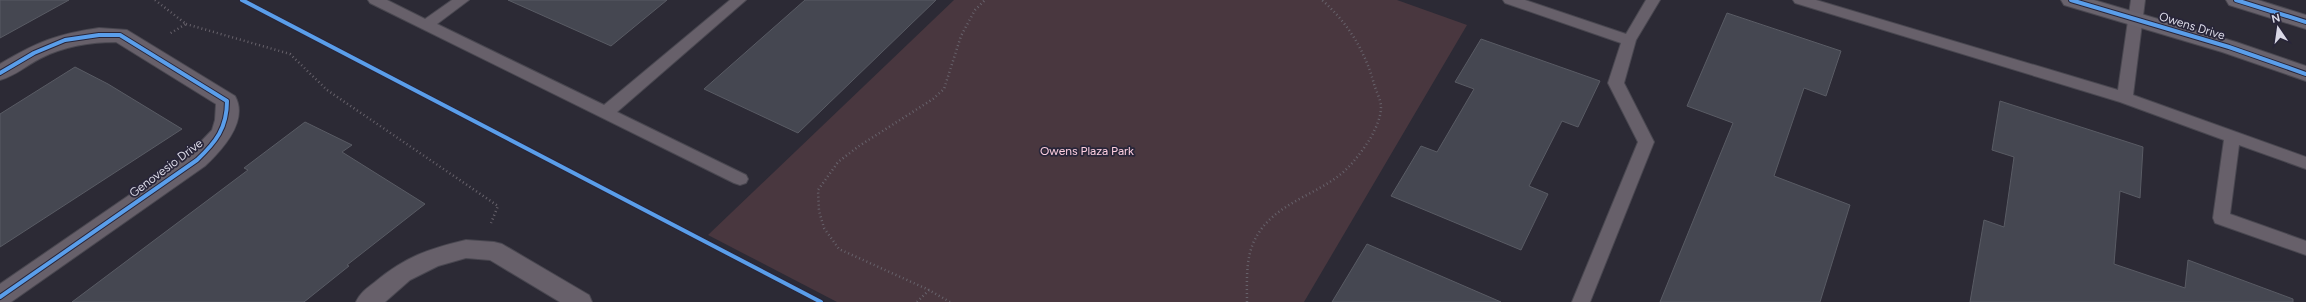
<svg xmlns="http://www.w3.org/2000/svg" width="2306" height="302" viewBox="0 0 2306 302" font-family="Figtree,sans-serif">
  <rect width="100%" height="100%" fill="#2c2a35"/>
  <path fill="#49373f" d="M954,0H1397L1467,25L1304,302H837L708,235Z"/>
  <path fill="#454751" stroke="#595b64" d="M0,0H69L0,38Z
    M508,0H667L611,46Z
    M805,0H936L798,133L704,89Z
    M1727,13L1841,51L1826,96L1804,88L1774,176L1850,205L1820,302H1660L1733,123L1687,106Z
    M1481,39L1600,81L1578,127L1562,121L1529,186L1548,194L1521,250L1391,196L1421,146L1437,152L1474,89L1455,82Z
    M75,67L108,84L182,129L0,247V114Z
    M2000,101L2143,147L2140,198L2120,191L2114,264L2185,288L2188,260L2293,299V302H1970L1984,220L2004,227L2014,157L1992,150Z
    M305,122L352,145L342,152L425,204L347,265L349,266L304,302H72L248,170L244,168Z
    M1367,244L1501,302H1332Z"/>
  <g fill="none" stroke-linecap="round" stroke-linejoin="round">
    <g stroke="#494750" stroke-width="2">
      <path id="lane" d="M368,0H387L425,19L452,0H469L437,24L604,105L730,0H746L617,112L746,175L748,179L746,183L740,185L734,183L370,3Z
        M1503,0H1525L1626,34L1646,0H1660L1636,40L1624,83L1654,142L1590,302H1572L1638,142L1608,83L1621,43L1505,3Z
        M1793,0H1816L2118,90L2131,0H2145L2133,95L2306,157V169L2239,145L2230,214L2306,241V255L2215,223L2213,218L2224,140L2120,102L1795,3Z"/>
    </g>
    <g stroke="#494750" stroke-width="2">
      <path id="street" d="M99,28L127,30L235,96C249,121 222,150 205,166L11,302H0V284L189,154L212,130L215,120L216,104L116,42C90,42 65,46 41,58C27,65 15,76 0,80V64C37,42 57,34 99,28Z
        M466,240L494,242L502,244L589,295L592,302H560L490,260L466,258L438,266L410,280L385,302H356C360,293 367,288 375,282C405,257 428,249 466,240Z"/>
    </g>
    <g stroke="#494750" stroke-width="2">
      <path id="secondary" d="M2061,0H2094L2236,42L2306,66V81L2222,52L2064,5Z
        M2226,0H2258L2306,15V29L2229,5Z"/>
    </g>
    <path stroke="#67626b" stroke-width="2.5" stroke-dasharray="1 3" stroke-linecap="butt" d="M155,0L186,24L169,34
      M186,24L290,54L327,90L498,206L491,223
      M917,302L929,290
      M950,302L929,290L839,249L824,228L819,211L818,190L838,162L859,146L933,99L944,89L961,36L975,10L985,0
      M1247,302C1247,279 1245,254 1258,234C1276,204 1315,195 1341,174C1353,164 1362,151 1370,139C1375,130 1381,118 1381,107C1381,100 1376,91 1374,84C1365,51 1348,23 1322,0"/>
    <use href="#lane" fill="#67606a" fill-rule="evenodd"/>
    <use href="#street" fill="#67606a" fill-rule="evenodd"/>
    <use href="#secondary" fill="#69636d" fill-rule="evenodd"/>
    <g stroke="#282539" stroke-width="6">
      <path id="cycleway" d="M242,0L821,302
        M2071,0L2229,47L2306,74
        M2236,0L2306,22
        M0,73L34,53L65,40L99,35H120L227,101C227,128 216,142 197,160L0,297"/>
    </g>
    <use href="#cycleway" stroke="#5a9eea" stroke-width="4"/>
  </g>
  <g text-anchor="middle" stroke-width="3.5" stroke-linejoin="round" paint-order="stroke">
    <g font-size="12" fill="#dad9e6" stroke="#282539">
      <text transform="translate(2192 26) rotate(17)" y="4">Owens Drive</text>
      <text transform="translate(166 168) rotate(-37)" y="4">Genovesio Drive</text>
    </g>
    <g font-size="12" fill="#fdcedf" stroke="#282539">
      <text x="1087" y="155">Owens Plaza Park</text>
    </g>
  </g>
  <g transform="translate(2278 28) rotate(347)" stroke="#282539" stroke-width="3" paint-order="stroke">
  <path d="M0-3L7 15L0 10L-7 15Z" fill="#dad9e6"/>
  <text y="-6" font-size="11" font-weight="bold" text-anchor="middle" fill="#dad9e6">N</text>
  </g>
</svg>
